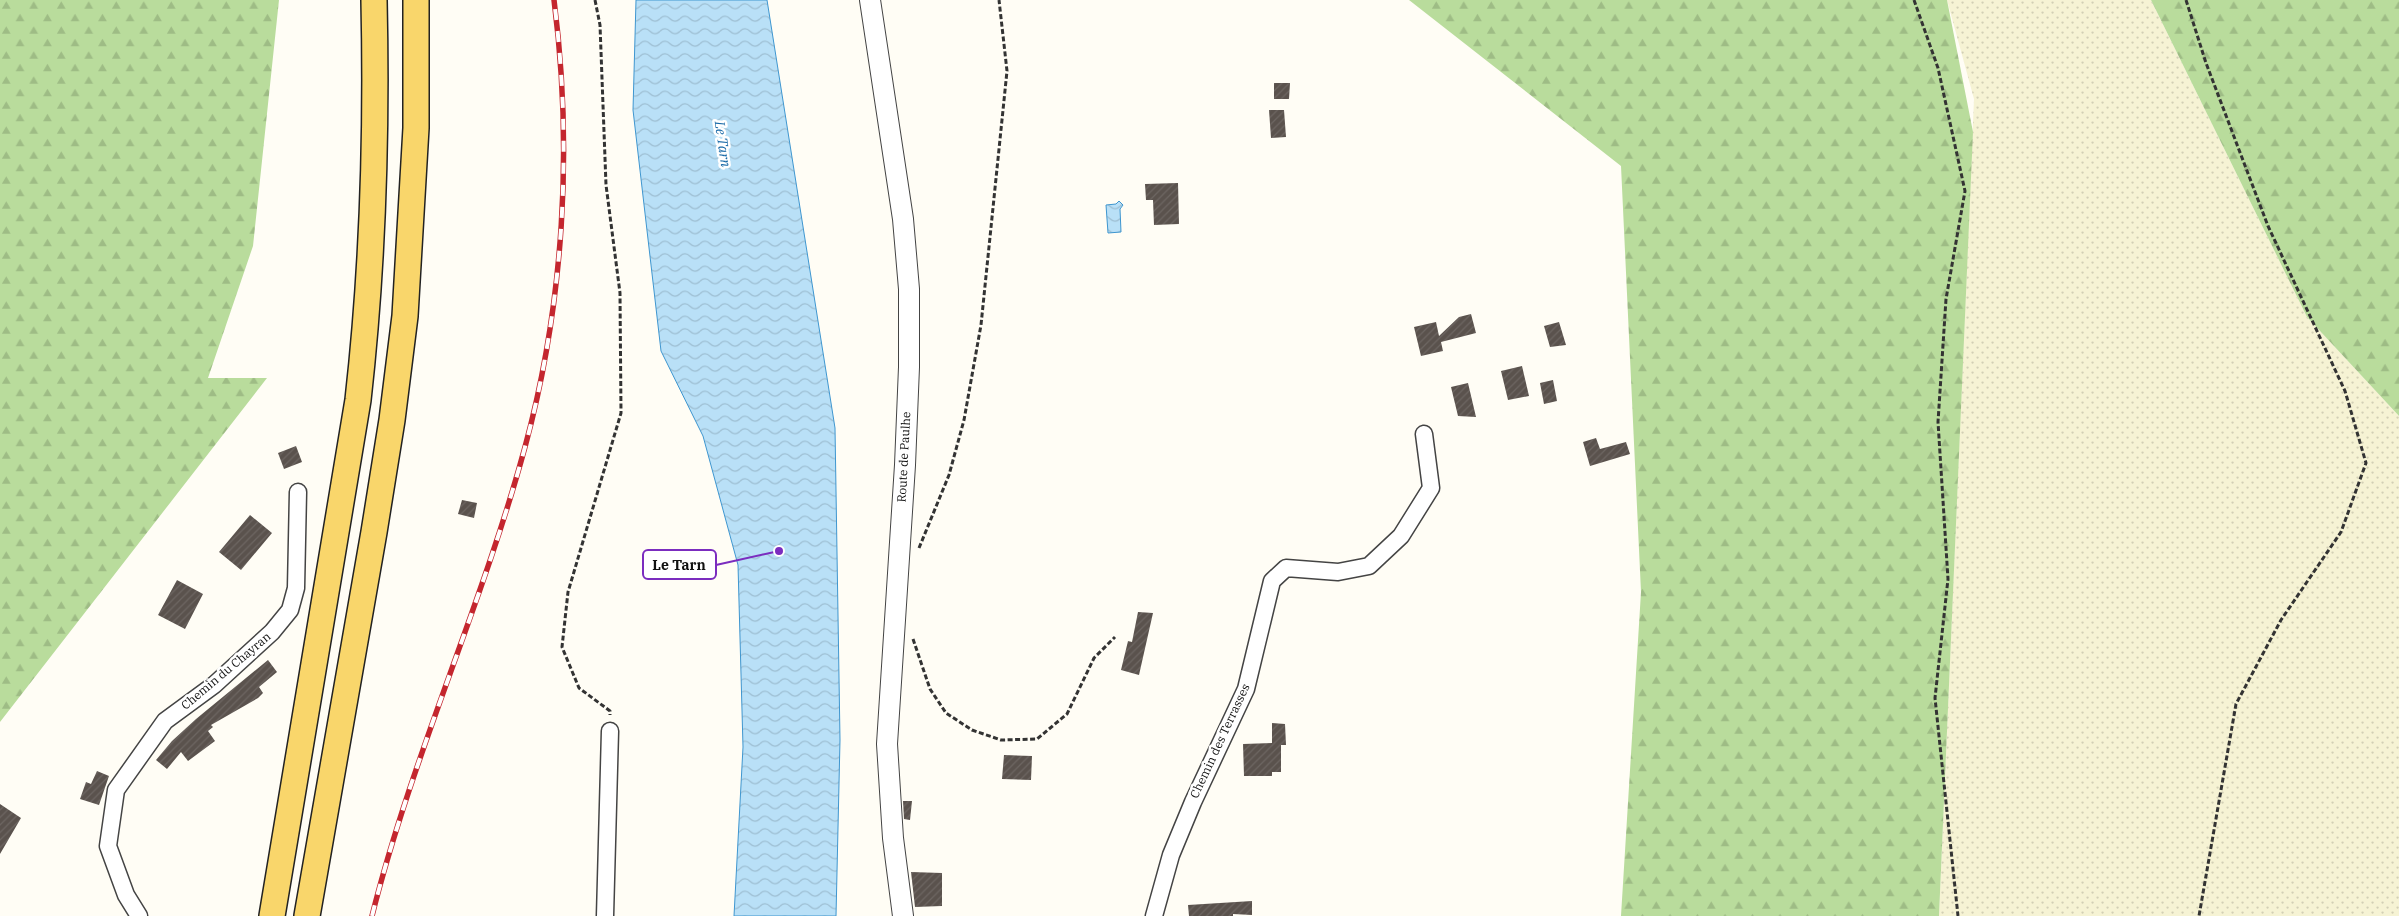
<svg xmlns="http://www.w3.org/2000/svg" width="2399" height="916" viewBox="0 0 2399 916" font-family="'IBM Plex Serif',serif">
  <defs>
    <pattern id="farmland-dots" width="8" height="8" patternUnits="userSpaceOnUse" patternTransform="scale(1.25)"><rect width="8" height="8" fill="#f6f3d4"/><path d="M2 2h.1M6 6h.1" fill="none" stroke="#d2cfb5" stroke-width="1.8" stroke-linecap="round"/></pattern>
    <pattern id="forest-firs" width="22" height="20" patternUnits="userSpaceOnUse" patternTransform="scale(1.25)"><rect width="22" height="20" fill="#b9dc9c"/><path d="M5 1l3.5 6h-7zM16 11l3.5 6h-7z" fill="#9ebc85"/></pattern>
    <pattern id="water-waves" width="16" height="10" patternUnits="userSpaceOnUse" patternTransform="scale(1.25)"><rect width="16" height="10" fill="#b9e0f7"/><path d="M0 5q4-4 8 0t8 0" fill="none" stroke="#9ebfd3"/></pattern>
    <pattern id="building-hatch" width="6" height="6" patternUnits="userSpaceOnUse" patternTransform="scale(1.25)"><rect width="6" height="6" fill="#5a524d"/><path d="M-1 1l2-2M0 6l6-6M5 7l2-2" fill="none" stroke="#6d6662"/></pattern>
  </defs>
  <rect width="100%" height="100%" fill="#fffdf5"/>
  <path fill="url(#farmland-dots)" d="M1947,0H2151L2307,317L2399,416V916H1939L1974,99Z"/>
  <path fill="url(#forest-firs)" d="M0,0H279L253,246L208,378H267L0,722Z
    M1409,0H1947L1973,132L1939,916H1621L1641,592L1621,166Z
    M2151,0H2399V416L2307,317Z"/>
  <path fill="url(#water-waves)" stroke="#3f96cf" d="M636,0H767L835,428L840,740L836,916H734L743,747L738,565L703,436L661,351L633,110Z
    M1119,201L1123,205L1120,209L1121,232L1108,233L1106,205L1116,204Z"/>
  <path fill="url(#building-hatch)" d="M1274,83H1290L1289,99H1274Z
    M1269,110H1284L1286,137L1271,138Z
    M1178,183L1179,224L1154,225L1153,200H1146L1145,184Z
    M1471,314L1476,333L1441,342L1443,351L1421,356L1414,327L1436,322L1439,336L1459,317Z
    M1559,322L1566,345L1550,347L1544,326Z
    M1522,366L1529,396L1508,400L1501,371Z
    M1553,380L1557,401L1544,404L1540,383Z
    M1468,383L1476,417L1458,416L1451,387Z
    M1596,438L1600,449L1626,442L1630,454L1590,466L1583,442Z
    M296,446L302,462L284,469L278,453Z
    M462,500L477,503L474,518L458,514Z
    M250,515L272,533L241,570L219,552Z
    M177,580L203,594L185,629L158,615Z
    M1138,612L1153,613L1139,675L1121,670L1128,641L1132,642Z
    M268,660L277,672L259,687L263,693L258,698L211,725L213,727L208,731L215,741L188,761L181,752L167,769L156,760L172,741L196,719Z
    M1272,723L1285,724L1286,745H1281V772H1272V776H1244L1243,744L1272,743Z
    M1004,755L1032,756L1031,780L1002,779Z
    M97,771L109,776L99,805L80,799L86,782L91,784Z
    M903,801H912L910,820L904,819Z
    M0,804L21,818L0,854Z
    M911,872L942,873V906L915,907Z
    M1252,901V915L1233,914V916H1189L1188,905Z"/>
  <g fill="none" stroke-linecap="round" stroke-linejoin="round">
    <g stroke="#444" stroke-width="19">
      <path id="minor" d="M139,916L126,895L108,846L116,790L165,721L214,685L272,632L290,610L296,588L298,492
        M605,916L610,731
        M1154,916L1171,855L1193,802L1246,689L1272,581L1286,568L1338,572L1369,566L1401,536L1431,488L1424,434"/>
    </g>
    <g stroke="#444" stroke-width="22">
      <path id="tertiary" d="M870,0L903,219L909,289V367L905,465L887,744L893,838L903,916"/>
    </g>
    <g stroke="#222" stroke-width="28">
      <path id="primary" d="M272,916L358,400C373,267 377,134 374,0
        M307,916L374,532L392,420L405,316L416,128V0"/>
    </g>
    <path stroke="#333" stroke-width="3" stroke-dasharray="5 2.5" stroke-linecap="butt" d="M595,0L600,25L606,185L620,293L621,413L568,592L562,647L579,688L610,711V715
      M1914,0L1938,68L1965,191L1946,299L1938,422L1948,579L1935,698L1958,916
      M2186,0L2206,63L2268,226L2345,391L2366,463L2341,532L2281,620L2236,704L2199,916
      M919,548L949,475L964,420L981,325L1007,71L999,0
      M913,639L930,689L946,713L972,730L1001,740L1037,739L1067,714L1094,658L1115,637"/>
    <use href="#minor" stroke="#fff" stroke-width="16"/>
    <use href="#tertiary" stroke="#fff" stroke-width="20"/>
    <use href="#primary" stroke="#f9d66b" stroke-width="25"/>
    <g stroke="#c4262e" stroke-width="5.5">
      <path id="rail" d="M372,916C412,756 482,606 525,447C564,303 573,148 554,0"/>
    </g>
    <use href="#rail" stroke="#fff" stroke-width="4" stroke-dasharray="11" stroke-linecap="butt"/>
  </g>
  <g text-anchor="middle" stroke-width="5" stroke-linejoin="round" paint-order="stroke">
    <g font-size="12" fill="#111" stroke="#fff">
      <text transform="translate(904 457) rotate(-87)" y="4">Route de Paulhe</text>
      <text transform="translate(226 671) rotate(-40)" y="4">Chemin du Chayran</text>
      <text transform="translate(1220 741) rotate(-65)" y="4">Chemin des Terrasses</text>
    </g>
    <g font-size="14" font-style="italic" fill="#1768a6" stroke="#fff">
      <text transform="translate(723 144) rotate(82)" y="5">Le Tarn</text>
    </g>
  </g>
  <path fill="none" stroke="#7b2cbf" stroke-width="2" d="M779 551L716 565"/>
  <circle fill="#7b2cbf" stroke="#fff" stroke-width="2" cx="779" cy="551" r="5"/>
  <rect fill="#fff" stroke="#7b2cbf" stroke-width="2" x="643" y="550" width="73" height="29" rx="5"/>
  <g font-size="14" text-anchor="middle" font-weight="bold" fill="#111">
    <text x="679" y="570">Le Tarn</text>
  </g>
</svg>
